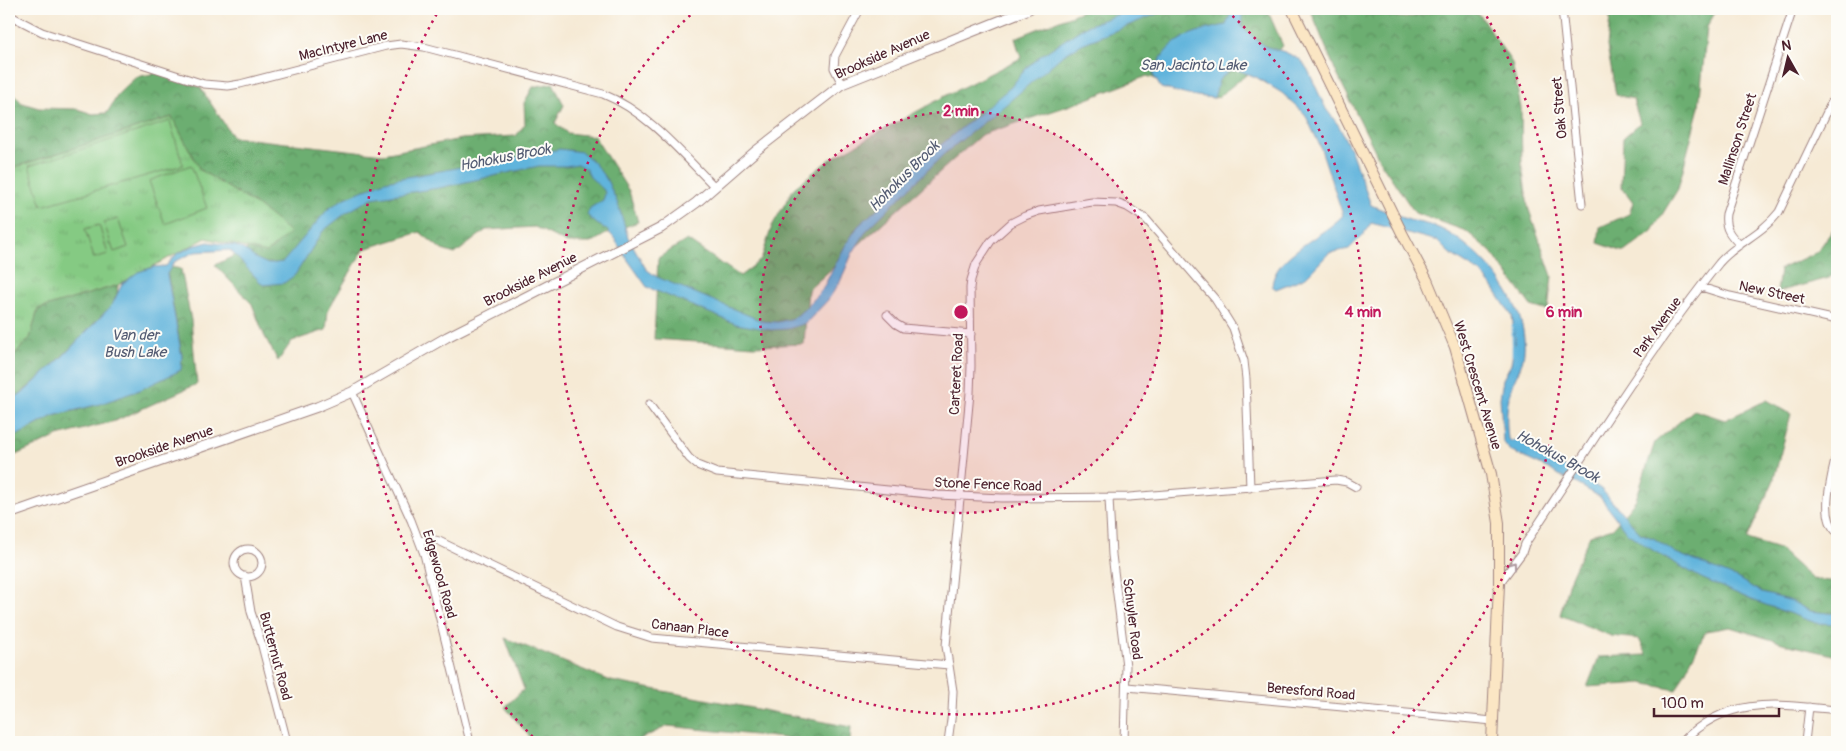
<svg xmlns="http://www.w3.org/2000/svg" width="1846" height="751" viewBox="0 0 1846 751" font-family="Pangolin,sans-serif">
  <defs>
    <pattern id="forest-crowns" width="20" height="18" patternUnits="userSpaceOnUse" patternTransform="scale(1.25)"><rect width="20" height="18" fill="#6cae71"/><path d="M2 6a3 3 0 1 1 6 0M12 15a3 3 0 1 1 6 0" fill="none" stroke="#5b8d5d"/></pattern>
    <pattern id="park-tufts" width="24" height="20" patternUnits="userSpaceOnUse" patternTransform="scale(1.25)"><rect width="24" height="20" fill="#85ca83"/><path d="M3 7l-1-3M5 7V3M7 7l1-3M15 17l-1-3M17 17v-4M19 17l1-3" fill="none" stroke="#74ad71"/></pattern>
  </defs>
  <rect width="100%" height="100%" fill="#fdfcf7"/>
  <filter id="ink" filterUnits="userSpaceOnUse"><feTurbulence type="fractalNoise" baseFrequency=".02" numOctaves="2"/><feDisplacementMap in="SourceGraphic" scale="10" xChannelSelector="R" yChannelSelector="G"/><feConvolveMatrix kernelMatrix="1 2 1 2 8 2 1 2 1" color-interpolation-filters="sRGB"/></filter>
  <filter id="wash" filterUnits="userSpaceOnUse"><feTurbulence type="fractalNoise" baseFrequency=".0096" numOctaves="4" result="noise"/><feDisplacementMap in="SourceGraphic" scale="20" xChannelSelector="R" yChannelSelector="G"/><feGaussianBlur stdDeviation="1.12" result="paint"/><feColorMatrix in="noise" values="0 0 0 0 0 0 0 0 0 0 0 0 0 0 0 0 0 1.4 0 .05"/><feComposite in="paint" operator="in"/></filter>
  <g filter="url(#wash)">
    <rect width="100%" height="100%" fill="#f6ead5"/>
    <path fill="url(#forest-crowns)" stroke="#5b664e" d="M1087,9H1267L1283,46L1218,97L1214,98L1147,76L1077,103L981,135L808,290L804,344L754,346L654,339L658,258L687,240L740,276L761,260L772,226L794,188L829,160L945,96L1021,58L1015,38Z
      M1310,9H1370L1371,14L1406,18L1447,9H1459L1480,15L1512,63L1521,108L1522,165L1528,207L1552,276L1548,311L1531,306L1491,252L1466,231L1415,213L1381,163L1336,72Z
      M1611,9H1717L1707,27L1699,107L1678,189L1652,231L1624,252L1598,243L1600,227L1629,214L1633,202L1621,186L1623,138L1640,123L1633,99L1616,95L1607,46Z
      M157,73L200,87L233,137L383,154L461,139L516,136L525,124L524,103L533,87L553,83L564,105L555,123L567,133L594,136L629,191L638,222L606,234L591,243H567L535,227L486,230L455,254L442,250L420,232L364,249L328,310L326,330L292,341L278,361L264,335L252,304L215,265L287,230L258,206L200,170L172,117L9,169V89L22,103L39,108L77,109L93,114L107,113L119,93L136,77Z
      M1837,224V272L1829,278L1777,292L1780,269L1817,252Z
      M166,266L181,269L191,320L197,384L115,421L58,436L9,458V440L53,416L100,404L182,356Z
      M118,285L117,294L112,305C79,339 47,375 9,402V360L30,338L38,309Z
      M1767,400L1791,414L1773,482L1747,539L1779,549L1812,579L1837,582V656L1789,645L1730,627L1706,631L1676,690L1642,683L1587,687L1599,657L1647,655L1639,639L1611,636L1560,615L1569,581L1590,535L1613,528L1636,499L1655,442L1694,410L1725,420Z
      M505,638L611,681L851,727L850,742H802V740L668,726L638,740L637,742H534L505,707L524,689Z"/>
    <path fill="url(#park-tufts)" stroke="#687457" d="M172,117L200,170L258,206L290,232L267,253L206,238L118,285L38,309L30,338L9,360V169Z"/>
    <path fill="#85ca83" stroke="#687457" d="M170,121L183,165L42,206L29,166Z
      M191,165L207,208L165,224L149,181Z
      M118,219L128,247L114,252L104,223Z
      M99,225L108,254L94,258L85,229Z"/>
    <path fill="#60b4dc" stroke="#556a84" d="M1133,9H1169L1082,44L1062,56L1004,106L944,154L867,230L852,254L840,282L828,300L806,323L788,329L771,330L736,324L647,287L625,256L614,238L606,229L597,224L587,215L590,208L603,200L605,194L604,190L590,177L586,169L578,164L566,166H539L439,188L372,198L346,213L323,231L295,275L284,283L263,285L230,250L195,252L174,262L167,274L182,356L181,370L140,390L100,404L53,416L9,440V402L26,390L61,358L112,305L122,284L138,272L154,267L166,266L177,254L193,246L208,242L236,246L245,250L255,258L268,264L283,262L328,209L343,199L385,181L560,149L582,152L595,164L607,180L618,204L628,237L646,269L657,277L762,321L778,322L794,318L809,305L823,288L845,246L858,226L886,201L914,167L1011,87L1026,68L1040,56L1086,26Z
      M1233,9H1242V27L1264,46L1285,52L1301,60L1308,70L1326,109L1339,126L1351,151L1371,205C1383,210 1394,215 1406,219C1418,223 1432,224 1443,230C1484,251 1533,308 1523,358C1521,369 1514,379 1511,390C1506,405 1506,423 1508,439L1511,441L1520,440L1601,489L1640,533L1655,539L1676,553L1737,578L1762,593L1789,600L1810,611L1837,614V624L1816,623L1752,600L1701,578L1654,551L1627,533L1600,497L1574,482L1559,476L1551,470L1510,451L1503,441L1500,398L1503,379L1511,364L1515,338L1512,316L1492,286L1481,273L1449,253L1437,241L1371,223L1363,235L1349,249L1329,253L1306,277L1276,289L1272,286C1274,254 1325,236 1343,215L1320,146L1305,114L1282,93L1256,77L1232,68L1219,80L1214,98L1188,95L1161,88L1153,75C1166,38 1191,32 1226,25Z"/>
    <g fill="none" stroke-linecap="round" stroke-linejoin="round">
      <path stroke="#60b4dc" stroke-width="2.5" d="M1513,355V326"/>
    </g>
  </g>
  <g filter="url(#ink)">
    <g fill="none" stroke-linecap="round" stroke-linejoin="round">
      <g stroke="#a08480" stroke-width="9">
        <path id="minor" d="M1562,9L1582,204
          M9,15L42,32L204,84L228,86L240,84L386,46L401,44L424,47L603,94C648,112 681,153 715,187
          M842,84L834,68L835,56L860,9
          M1740,245C1730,235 1724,228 1726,214L1793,9
          M1701,287L1730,296L1837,320
          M887,315L896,324L903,328L971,334
          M352,392L411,520L424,554L470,742
          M649,404L689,458L697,465L717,473L938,495L1002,498L1129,497L1336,480L1347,482L1356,487
          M1837,451C1833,472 1818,517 1837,532
          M1109,498L1112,555L1126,666L1124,742
          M420,541L431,539L439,541L617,627L652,638L949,665
          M234 563a14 14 0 1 1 28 0a14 14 0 1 1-28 0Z
          M245,576L251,612L261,642L287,742
          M1499,584L1522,553L1525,544C1588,450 1648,352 1719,263C1736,243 1762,234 1779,212L1837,91
          M1127,687L1493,721
          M948,742L952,712L953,691L946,646L970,393L971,366L970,288L971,280L976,264L991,241L1011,223L1025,216L1039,211L1092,202L1116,203L1127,207L1146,219L1215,299L1233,328L1244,361L1246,379L1250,488
          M1682,742C1727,695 1779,704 1837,710
          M1805,742L1809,707"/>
      </g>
      <g stroke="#a08480" stroke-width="11">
        <path id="tertiary" d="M9,514L317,407L352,392L447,337L661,228L696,203L757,150L842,84L1029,9"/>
      </g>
      <g stroke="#a08480" stroke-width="12">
        <path id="secondary" d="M1292,9L1402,233L1427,280L1455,347L1491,474L1499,523V584L1492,742"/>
      </g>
      <use href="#minor" stroke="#fff" stroke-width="7"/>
      <use href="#tertiary" stroke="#fff" stroke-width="9"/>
      <use href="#secondary" stroke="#fbe6c4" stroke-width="10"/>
    </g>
    <defs><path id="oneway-chevron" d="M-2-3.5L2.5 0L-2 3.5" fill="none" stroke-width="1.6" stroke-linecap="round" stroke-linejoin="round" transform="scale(1.25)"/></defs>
    <use stroke="#ae9aa0" href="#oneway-chevron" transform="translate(1513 565) rotate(-54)"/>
  </g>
  <circle cx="961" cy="312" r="201" fill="#c2185b" fill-opacity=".12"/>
  <g fill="none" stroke="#c2185b" stroke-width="2.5" stroke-dasharray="2.5 5">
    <circle cx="961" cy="312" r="201"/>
    <path d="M1227 11A402 402 0 1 1 695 11"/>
    <path d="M538 742A603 603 0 0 1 439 10M1483 10A603 603 0 0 1 1384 742"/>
  </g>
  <g text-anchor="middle" stroke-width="4" stroke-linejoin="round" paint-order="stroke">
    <g font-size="14" fill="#4a1f2b" stroke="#fdfcf7">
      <text transform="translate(343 45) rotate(-14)" y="5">MacIntyre Lane</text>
      <text transform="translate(882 54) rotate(-24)" y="5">Brookside Avenue</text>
      <text transform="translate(1559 108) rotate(-95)" y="5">Oak Street</text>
      <text transform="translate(1737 139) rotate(-72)" y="5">Mallinson Street</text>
      <text transform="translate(530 279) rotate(-27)" y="5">Brookside Avenue</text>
      <text transform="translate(1772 292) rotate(12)" y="5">New Street</text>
      <text transform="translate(1657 327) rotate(-54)" y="5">Park Avenue</text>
      <text transform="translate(956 374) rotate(-87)" y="5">Carteret Road</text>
      <text transform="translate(1478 385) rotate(73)" y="5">West Crescent Avenue</text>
      <text transform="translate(164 446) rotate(-19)" y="5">Brookside Avenue</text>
      <text transform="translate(988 484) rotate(2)" y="5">Stone Fence Road</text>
      <text transform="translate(440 574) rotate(74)" y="5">Edgewood Road</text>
      <text transform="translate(1133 619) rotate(83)" y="5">Schuyler Road</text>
      <text transform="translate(690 628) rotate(7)" y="5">Canaan Place</text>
      <text transform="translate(276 656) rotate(75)" y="5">Butternut Road</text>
      <text transform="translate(1311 691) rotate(5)" y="5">Beresford Road</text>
    </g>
    <g font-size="15" font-style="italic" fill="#535b72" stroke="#fdfcf7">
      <text x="1193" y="70">San Jacinto Lake</text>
      <text transform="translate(505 157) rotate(-11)" y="5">Hohokus Brook</text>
      <text transform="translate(904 176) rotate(-45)" y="5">Hohokus Brook</text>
      <text x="135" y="340">Van der<tspan x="135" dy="17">Bush Lake</tspan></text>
      <text transform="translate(1558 456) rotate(29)" y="5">Hohokus Brook</text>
    </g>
  </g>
  <circle cx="961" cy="312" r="8" fill="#c2185b" stroke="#fdfcf7" stroke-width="2.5"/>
  <g font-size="15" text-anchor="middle" font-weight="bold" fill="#c2185b" stroke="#fdfcf7" stroke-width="4" stroke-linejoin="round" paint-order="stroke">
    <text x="961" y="116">2 min</text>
    <text x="1363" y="317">4 min</text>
    <text x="1564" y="317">6 min</text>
  </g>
  <rect width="1846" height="751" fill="none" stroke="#fdfcf7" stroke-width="30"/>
  <g transform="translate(1788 58) rotate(352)" stroke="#fdfcf7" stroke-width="4" paint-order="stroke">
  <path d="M0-4L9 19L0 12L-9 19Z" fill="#4a1f2b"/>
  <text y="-8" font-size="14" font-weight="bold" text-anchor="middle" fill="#4a1f2b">N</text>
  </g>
  <path d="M1654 708v8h125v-8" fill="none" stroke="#4a1f2b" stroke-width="2.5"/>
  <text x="1661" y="708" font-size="15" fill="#4a1f2b" stroke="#fdfcf7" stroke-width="4" paint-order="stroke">100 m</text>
</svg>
